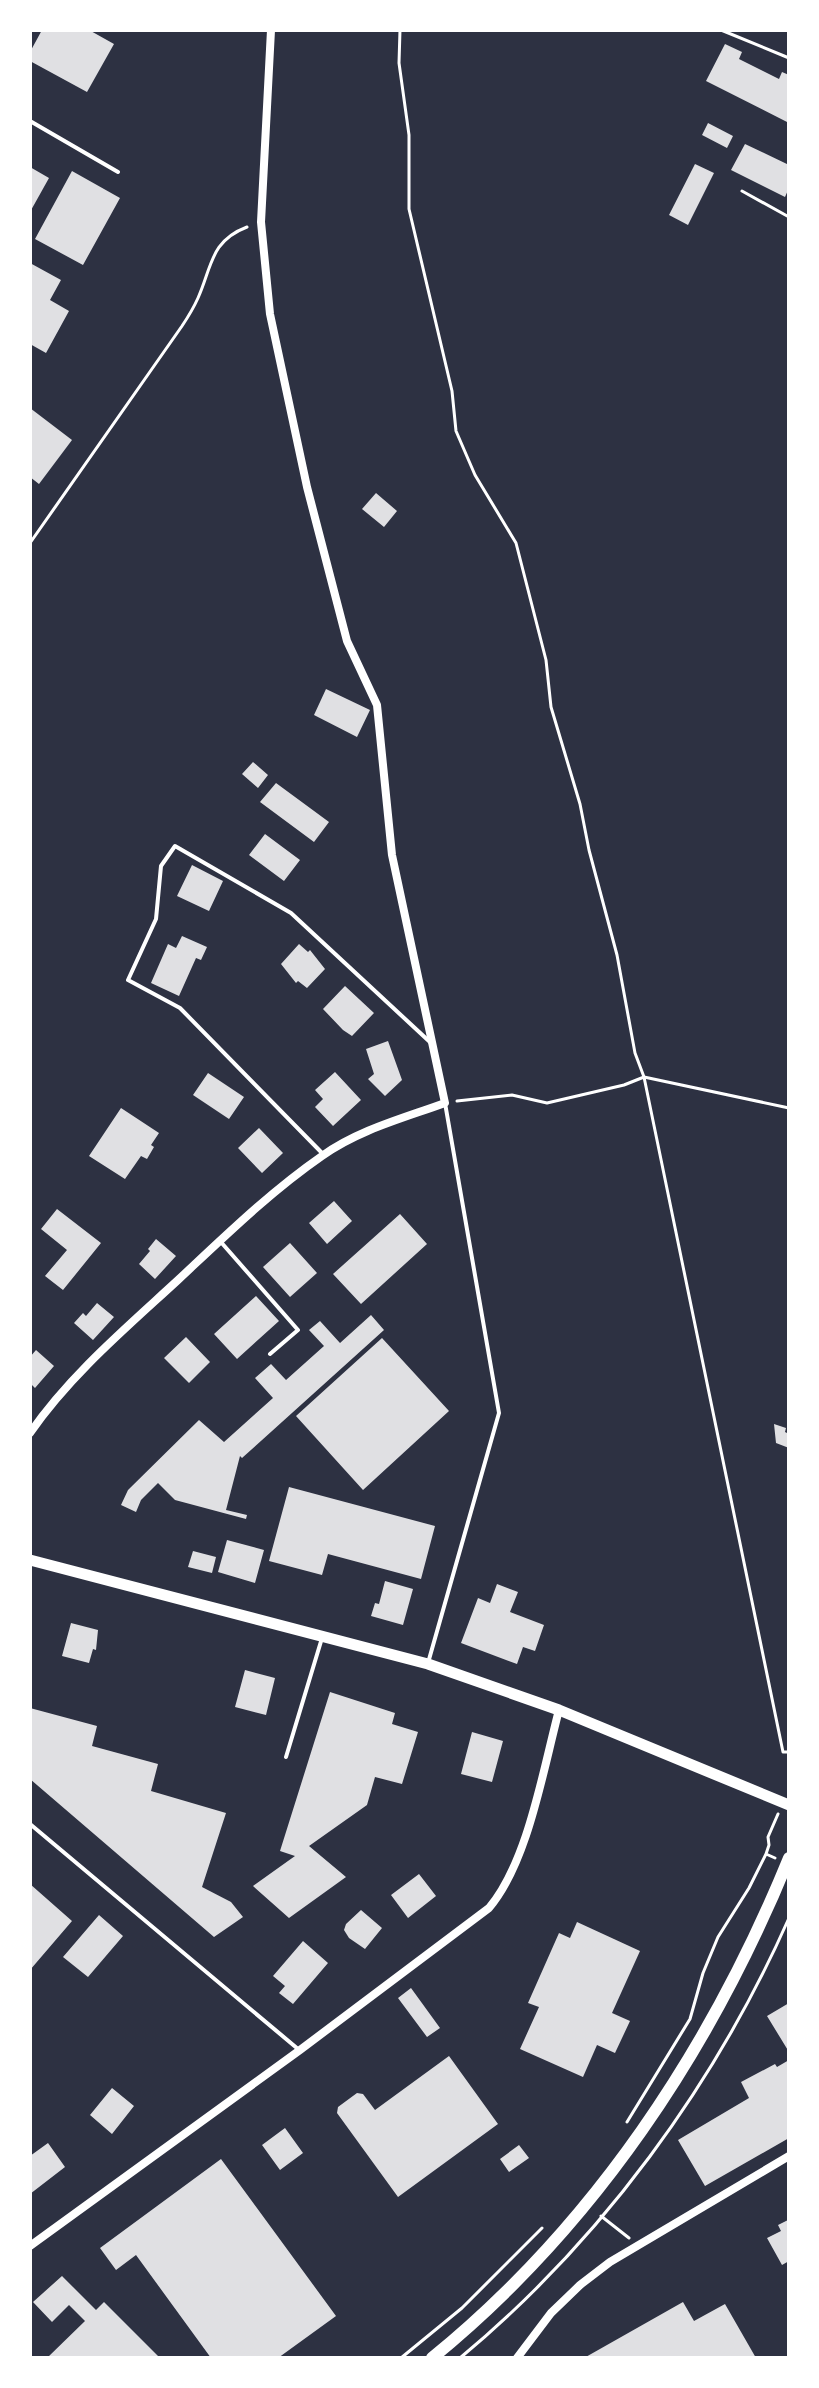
<svg xmlns="http://www.w3.org/2000/svg" width="819" height="2388" viewBox="0 0 819 2388" font-family="Poppins,sans-serif">
  <rect width="100%" height="100%" fill="#2d3142"/>
  <path fill="#e0e0e3" d="M42,30H89L114,44L87,92L30,61V52Z
    M725,44L742,52L739,59L779,79L782,72L789,75V123L706,81Z
    M708,123L733,136L727,148L702,135Z
    M745,144L789,165V188L785,197L731,170Z
    M695,164L714,173L688,225L669,215Z
    M30,167L49,178L30,212Z
    M72,171L120,198L83,265L35,239Z
    M30,263L61,280L50,300L69,311L46,353L30,344Z
    M30,408L72,440L39,484L30,477Z
    M376,493L397,511L384,527L362,509Z
    M326,689L370,710L357,737L314,715Z
    M253,762L268,775L258,788L242,774Z
    M276,783L329,822L314,842L260,802Z
    M265,834L300,860L284,881L249,855Z
    M192,865L223,881L209,911L177,896Z
    M182,936L207,947L201,960L196,958L179,996L151,983L168,944L176,948Z
    M299,944L308,952L310,950L325,969L307,988L298,981L296,983L281,964Z
    M345,986L374,1013L352,1036L343,1030L323,1009Z
    M388,1041L402,1080L385,1096L368,1079L374,1074L366,1049Z
    M335,1072L361,1100L333,1126L315,1107L323,1099L315,1090Z
    M208,1073L244,1097L229,1119L193,1095Z
    M121,1108L159,1133L151,1145L154,1147L147,1159L141,1156L125,1179L89,1156Z
    M259,1128L283,1153L262,1173L238,1148Z
    M334,1201L352,1221L327,1244L309,1223Z
    M57,1209L101,1243L63,1290L45,1276L67,1250L41,1229Z
    M400,1214L427,1244L361,1304L333,1274Z
    M156,1239L176,1256L155,1279L139,1264L150,1251L148,1249Z
    M290,1243L317,1273L290,1297L263,1267Z
    M256,1296L279,1321L237,1359L214,1334Z
    M97,1303L114,1317L93,1340L74,1323L83,1313L86,1316Z
    M371,1315L384,1330L242,1458L240,1456L226,1510L247,1515L246,1519L175,1500L158,1483L141,1500L136,1512L121,1505L128,1490L199,1420L224,1442L273,1398L255,1378L271,1364L286,1380L324,1346L309,1330L320,1321L340,1343Z
    M186,1337L210,1362L189,1383L164,1358Z
    M382,1338L449,1411L363,1490L296,1416Z
    M36,1350L54,1366L35,1388L30,1383V1357Z
    M774,1424L786,1428L785,1432L789,1434V1448L776,1443Z
    M289,1487L435,1526L421,1579L328,1554L322,1575L269,1561Z
    M227,1540L264,1550L255,1583L218,1572Z
    M193,1551L216,1557L212,1573L188,1567Z
    M385,1581L413,1589L403,1625L371,1616L375,1603L379,1604Z
    M497,1584L518,1592L510,1612L544,1625L535,1651L523,1647L517,1664L461,1643L478,1598L490,1603Z
    M71,1623L98,1630L96,1650L93,1649L89,1663L62,1656Z
    M245,1670L275,1678L266,1715L235,1707Z
    M330,1692L395,1713L392,1724L418,1732L402,1784L375,1777L367,1805L309,1846L346,1877L289,1918L253,1886L295,1856L280,1851Z
    M30,1708L97,1726L92,1746L158,1764L151,1791L226,1813L202,1887L231,1902L243,1917L214,1937L30,1779Z
    M472,1732L503,1741L492,1782L461,1774Z
    M419,1874L436,1896L408,1918L391,1895Z
    M30,1884L72,1921L30,1970Z
    M361,1910L382,1928L365,1949L349,1938L344,1930L346,1924Z
    M99,1915L123,1936L88,1977L63,1957Z
    M577,1922L640,1951L612,2013L630,2021L615,2053L597,2045L583,2077L520,2049L539,2007L528,2003L559,1933L570,1938Z
    M303,1941L328,1963L293,2004L279,1993L285,1986L273,1976Z
    M411,1988L440,2028L427,2037L398,1998Z
    M789,2003V2052L767,2016Z
    M449,2056L498,2124L398,2197L337,2113L338,2107L357,2093L363,2094L375,2110Z
    M789,2060V2138L705,2186L678,2140L749,2098L741,2082L775,2064L777,2067Z
    M112,2088L134,2106L112,2134L90,2115Z
    M285,2128L303,2153L280,2170L262,2145Z
    M48,2143L65,2167L30,2194V2156Z
    M519,2145L529,2158L509,2172L500,2159Z
    M221,2159L336,2316L278,2358H211L136,2255L116,2270L100,2248Z
    M788,2220L789,2261L782,2265L767,2238L781,2231L778,2225Z
    M62,2276L96,2310L104,2302L160,2358H47L85,2321L69,2305L52,2322L33,2302Z
    M683,2302L694,2321L725,2304L756,2358H584Z"/>
  <g fill="none" stroke-linecap="round" stroke-linejoin="round">
    <path stroke="#fff" stroke-width="3" d="M400,30L399,63L409,135V209L452,391L456,431L475,475L516,543L546,660L551,707L580,804L589,850L617,955L635,1053L644,1077L783,1752H789
      M721,30L789,58
      M742,191L789,217
      M30,543L182,326C188,317 194,307 198,298C212,267 210,241 247,227
      M457,1101L512,1095L547,1103L624,1085L644,1077L789,1108
      M775,1858L766,1854L769,1845L768,1837L778,1814
      M627,2122L690,2019L703,1973L718,1937L749,1888L766,1854
      M601,2216L629,2238
      M401,2358L462,2308L542,2228
      M460,2358C601,2241 715,2085 789,1918"/>
    <path stroke="#fff" stroke-width="4" d="M30,121L118,172
      M323,1154L180,1008L128,980L156,919L161,866L175,846L291,913L431,1043
      M220,1241L298,1330L270,1354
      M428,1663L499,1413L445,1103
      M286,1757L322,1638
      M30,1824L298,2049"/>
    <path stroke="#fff" stroke-width="8" d="M30,1433C70,1375 127,1327 178,1280C224,1237 270,1192 322,1156C358,1130 404,1118 445,1103L392,855L377,705L347,641L307,487L270,314L261,222L271,30
      M30,2246L300,2050L489,1908C528,1862 543,1770 559,1710
      M517,2358L551,2313L580,2285L610,2262L789,2156"/>
    <path stroke="#fff" stroke-width="11" d="M30,1560L428,1664L559,1710L789,1805"/>
    <path stroke="#fff" stroke-width="12" d="M432,2358C594,2226 711,2049 789,1858"/>
  </g>
  <rect width="819" height="2388" fill="none" stroke="#ffffff" stroke-width="64"/>
</svg>
